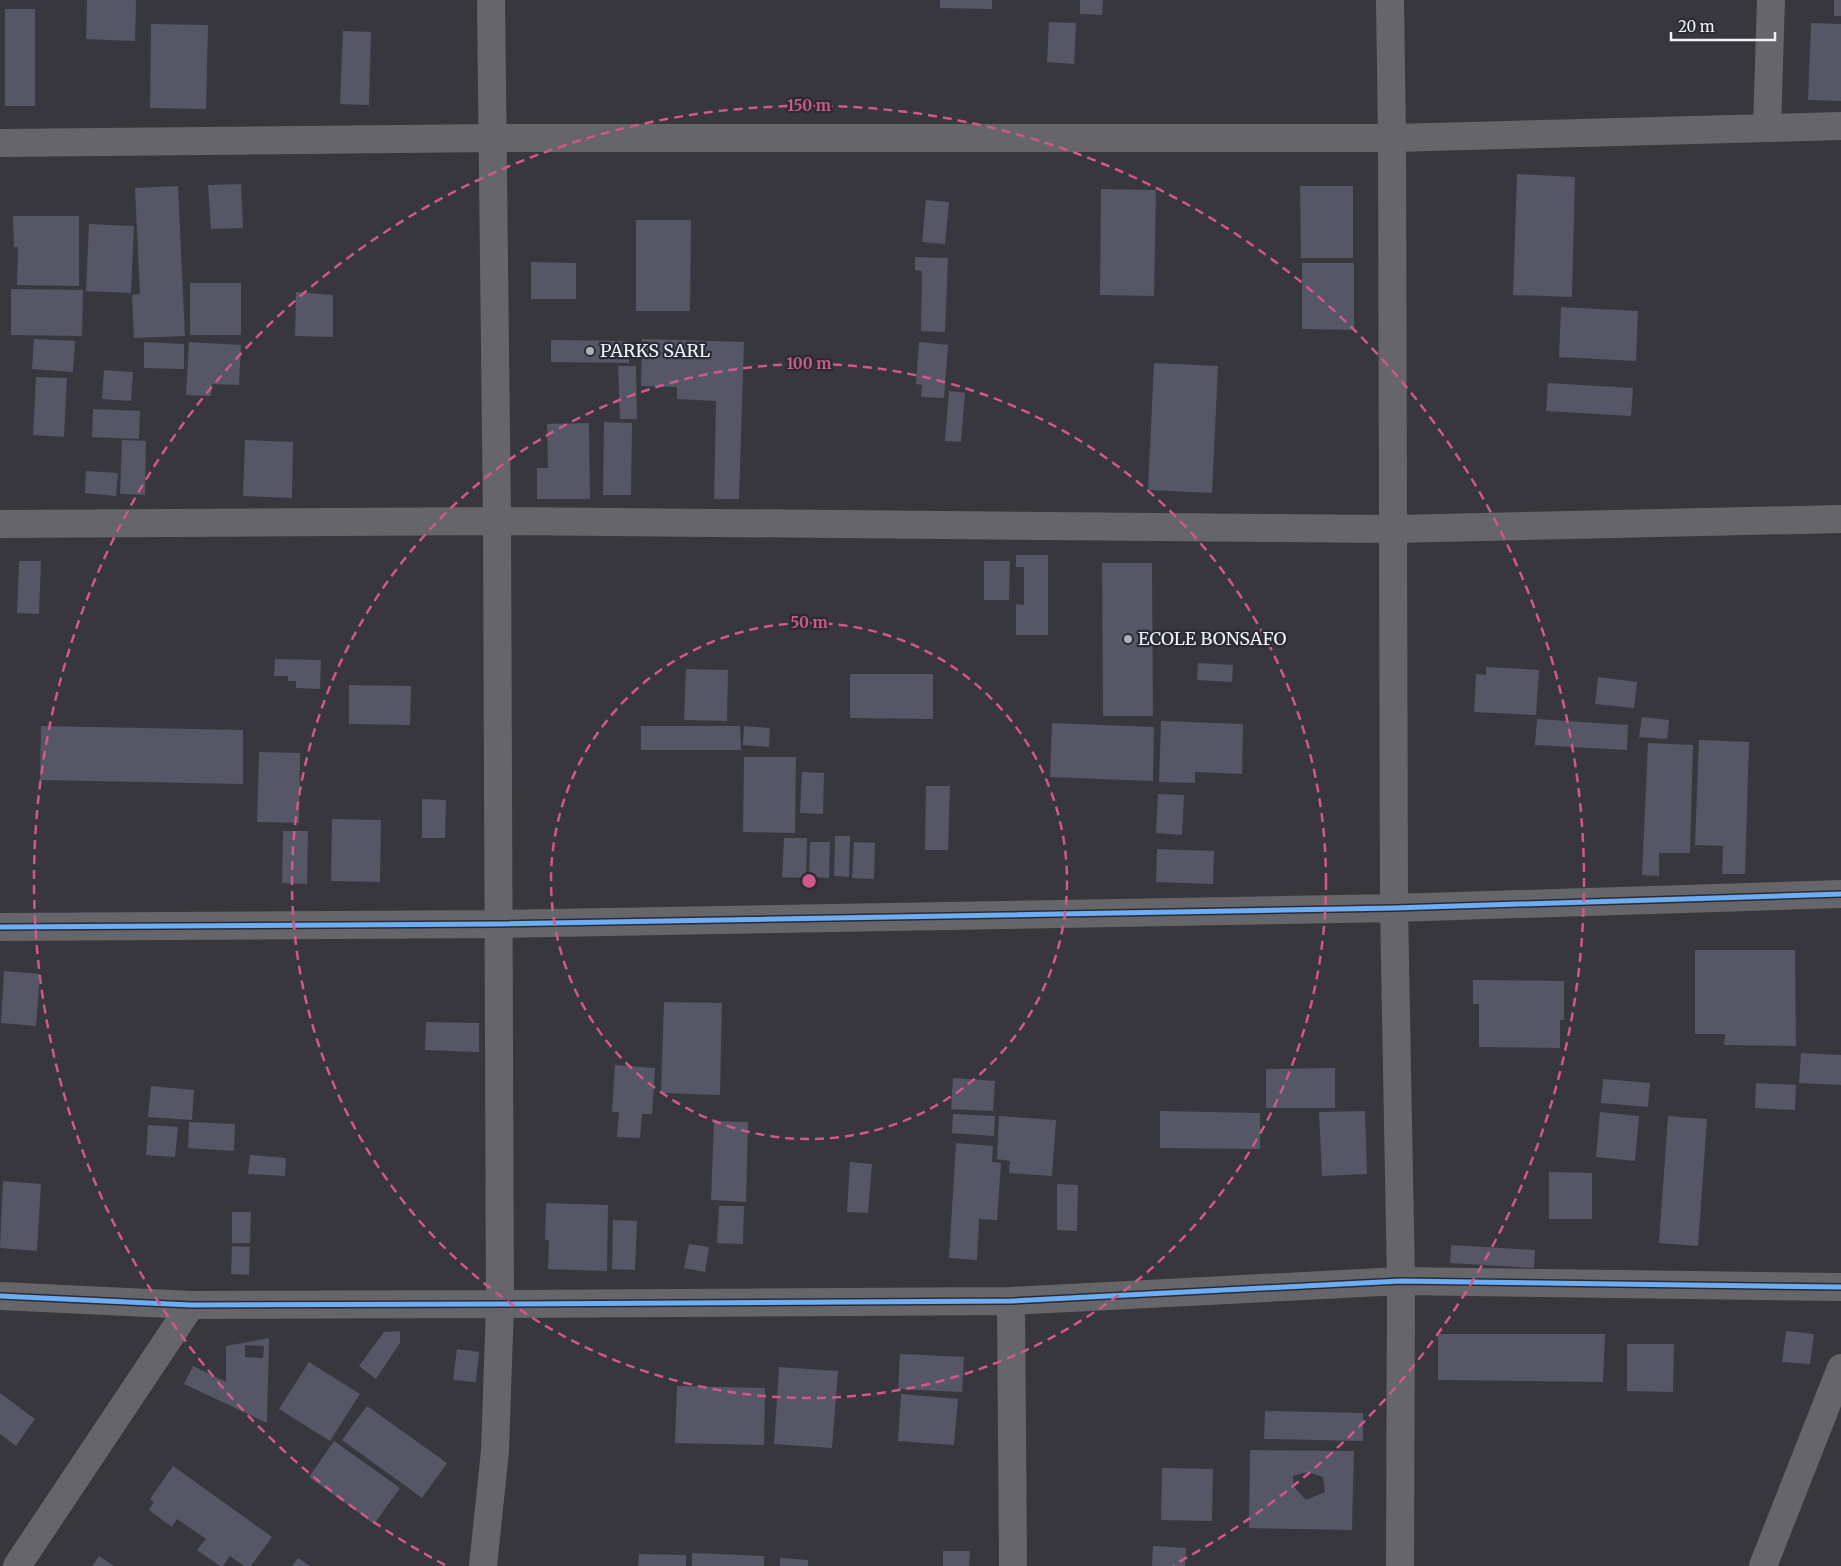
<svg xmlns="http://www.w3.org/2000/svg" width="1841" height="1566" viewBox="0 0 1841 1566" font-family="Merriweather,serif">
  <rect width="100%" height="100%" fill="#37373d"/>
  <path fill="#565766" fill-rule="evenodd" d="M87,0H136L135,41L86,39Z
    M940,0H992V9L940,8Z
    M1080,0H1103L1102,15L1080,14Z
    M1834,0H1841V16H1834Z
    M5,9H35V106H5Z
    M1049,22L1076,23L1074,64L1047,62Z
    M1811,23L1841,24V101L1808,100Z
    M151,24L208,25L206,109L150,108Z
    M343,31L371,32L369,105L340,104Z
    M1517,174L1575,177L1572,297L1513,295Z
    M241,184L243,228L211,229L208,185Z
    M178,186L185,336L134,338L132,295L140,294L135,188Z
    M1300,186H1353V258H1301Z
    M1101,189L1156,190L1154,296L1100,295Z
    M926,200L949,202L945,244L922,242Z
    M13,216H79V286L17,285L18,247H14Z
    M636,220H691L690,311H636Z
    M89,224L134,226L131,293L86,291Z
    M915,257L948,258L945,332L921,331L922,271L915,270Z
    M531,262L576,263V299H531Z
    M1302,263H1354V330L1302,329Z
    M190,283H241V335H190Z
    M11,289L83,290L82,336L11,335Z
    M296,292L333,295V337L295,336Z
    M1561,307L1638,311L1636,361L1559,357Z
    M34,339L75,341L73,372L32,369Z
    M642,339L744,342L739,499H714L716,401L677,399V387L641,386Z
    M551,340L629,341V363L551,362Z
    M144,342L184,344V369L144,368Z
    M189,342L241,345L239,385L212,384L211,396L186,395Z
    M919,342L948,345L944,398L921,397L922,385L916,384Z
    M1154,363L1218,366L1212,493L1148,490Z
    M618,366H636L637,419H620Z
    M104,370L133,372L131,401L102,399Z
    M36,377L67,378L64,437L33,435Z
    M1548,383L1633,388L1631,416L1546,411Z
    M949,391L965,393L961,442L945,441Z
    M93,409L140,411L139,439L92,437Z
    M604,422L632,423L631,495H603Z
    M589,423L590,499H537V468H548L547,424Z
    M122,440L146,441L145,495L120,494Z
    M245,440L293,442L292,498L243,496Z
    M86,471L118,473L116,496L85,493Z
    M1016,555H1048V635H1016V604L1024,605V567H1016Z
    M19,561H41L39,614L17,613Z
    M984,561H1010L1009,600H984Z
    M1102,563H1152L1153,716H1103Z
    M275,659L321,660L320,689L296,688V681H288V676H274Z
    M1198,663L1233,665L1232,682L1197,680Z
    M1486,667L1539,670L1536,715L1474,712L1476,674L1486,675Z
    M686,669L728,670L727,721L684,720Z
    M850,674H933V719L850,718Z
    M1598,677L1637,682L1634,708L1595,704Z
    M349,685L411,686L410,725L349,724Z
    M1642,717L1669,720L1667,739L1639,737Z
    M1537,719L1628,725L1627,750L1535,745Z
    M1161,721L1243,724L1242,774L1195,772V783L1159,782Z
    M1052,723L1154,727L1153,781L1050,777Z
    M41,726L243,730V784L40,780Z
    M641,726H740L741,750H641Z
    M744,726L770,728L769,747L743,745Z
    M1699,740L1749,742L1745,874H1722L1723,846L1695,845Z
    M1648,743L1693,745L1690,853H1659V876L1642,875Z
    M259,752L300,753L299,823L257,822Z
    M744,757H796L795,833L743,832Z
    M802,772L824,773L823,814L800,813Z
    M926,786H950L948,850H925Z
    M1158,794L1184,795L1182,835L1156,833Z
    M422,799L446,800L445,838H422Z
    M332,819L381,820L380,882L331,881Z
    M283,831H308L307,884L282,883Z
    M835,836H850L849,877L834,876Z
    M784,838H807L806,878L782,877Z
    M810,842H830L829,878L809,877Z
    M854,842L875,843L874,879L852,878Z
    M1157,849L1214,851L1213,884L1156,882Z
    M1695,950H1795L1796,1046L1724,1045L1725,1034H1695Z
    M4,971L40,974L36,1026L1,1023Z
    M1473,980L1564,981V1020H1560V1048L1479,1047V1004H1473Z
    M664,1002L722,1003L720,1095L661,1093Z
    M426,1022L479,1023V1052L425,1050Z
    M1801,1053L1841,1055V1085L1799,1083Z
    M615,1065L655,1068L652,1114H642L640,1138L617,1137L619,1112H612Z
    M1335,1068V1108H1266V1069Z
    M953,1078L995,1081L993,1111L951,1109Z
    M1603,1079L1650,1083L1648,1107L1601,1103Z
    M1756,1083L1796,1085L1795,1110L1755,1108Z
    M151,1086L194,1090L192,1120L148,1117Z
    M1160,1111L1260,1113V1149L1160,1148Z
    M1365,1111L1367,1174L1322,1176L1319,1112Z
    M1600,1112L1639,1116L1635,1161L1596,1157Z
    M953,1114L995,1116L994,1136L952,1133Z
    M999,1116L1056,1120L1052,1176L1009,1173L1010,1161L997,1159Z
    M1668,1116L1707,1119L1698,1246L1659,1243Z
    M714,1121L748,1122L746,1202L711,1200Z
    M189,1122L235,1124L234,1151L188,1148Z
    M148,1125L178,1127L175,1157L146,1155Z
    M956,1143L993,1146L992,1162L1001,1163L997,1220L979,1219L977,1260L949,1258Z
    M250,1155L286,1158L285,1176L248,1174Z
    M850,1162L872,1164L868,1213L847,1212Z
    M1549,1172L1592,1173V1219H1549Z
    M3,1181L41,1184L37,1251L0,1248Z
    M1057,1184L1078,1185L1077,1231L1057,1230Z
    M546,1203L608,1205L607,1271L548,1269L549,1240H545Z
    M719,1206H744L743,1244L717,1243Z
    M232,1212H251L250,1243H232Z
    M613,1220L637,1221L635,1270L612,1269Z
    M689,1244L709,1247L705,1272L684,1268Z
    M1451,1245L1535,1250L1534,1268L1450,1263Z
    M232,1246L250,1247L249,1275L231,1274Z
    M400,1331V1343L376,1379L359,1366L384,1332Z
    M1786,1331L1814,1334L1810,1364L1782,1362Z
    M1438,1334H1605L1603,1382L1438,1380Z
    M269,1338L267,1423L184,1384L193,1366L226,1382V1346ZM245,1345L264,1346L263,1358L245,1357Z
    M1627,1344H1674L1673,1392L1627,1391Z
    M457,1349L479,1352L476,1382L453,1380Z
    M900,1354L964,1357L962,1392L898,1389Z
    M309,1362L360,1394L330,1441L279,1409Z
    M779,1367L838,1371L832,1448L774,1444Z
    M677,1386L765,1388L764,1445L675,1443Z
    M0,1393L35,1419L16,1446L0,1434Z
    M901,1394L958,1399L954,1445L898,1441Z
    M367,1406L447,1463L422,1498L342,1440Z
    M1265,1411L1363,1413V1441L1264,1439Z
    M334,1441L400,1488L374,1524L309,1477Z
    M1250,1450L1354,1451L1352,1530L1249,1528ZM1308,1472L1323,1477L1325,1492L1306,1500L1294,1487L1293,1476Z
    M173,1466L272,1537L251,1566H244L230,1556L223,1566H220L197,1550L206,1539L177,1519L172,1527L149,1510L154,1502L150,1499Z
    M1162,1468L1213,1469L1212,1521L1161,1520Z
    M1153,1546L1186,1548L1185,1566H1152Z
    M943,1551H970L969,1566H943Z
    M692,1553L764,1556V1566H692Z
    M639,1554L686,1555V1566H638Z
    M99,1556L114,1566H92Z
    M298,1558L310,1566H292Z
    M780,1558L808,1560V1566H780Z"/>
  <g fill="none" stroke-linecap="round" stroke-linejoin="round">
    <path stroke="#66666a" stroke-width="28" d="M1390,0L1392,138L1394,908L1401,1281L1400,1566
      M1767,127L1771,0
      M0,143L493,138H1392L1841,126
      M0,524L497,521L1393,529L1841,519
      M0,927L497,924L1394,908L1841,894
      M0,1296L191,1305L500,1304L1011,1301L1401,1281L1841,1287
      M1011,1301L1013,1566
      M17,1566L191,1305
      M483,1566L495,1451L500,1304L497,521L491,0
      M1763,1566L1841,1368"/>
    <g stroke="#2a2b35" stroke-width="8">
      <path id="cycleway" d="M0,927L497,924L1394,908L1841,894
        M0,1296L191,1305L500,1304L1011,1301L1401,1281L1841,1287"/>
    </g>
    <use href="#cycleway" stroke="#6dadf4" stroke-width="5"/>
  </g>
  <g fill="none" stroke="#d0598a" stroke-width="2.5" stroke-dasharray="9 6">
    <circle cx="809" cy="881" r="258"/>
    <circle cx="809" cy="881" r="517"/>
    <path d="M445 1565A775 775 0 1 1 1173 1565"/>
  </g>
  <g fill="#afb0b7" stroke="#2a2b35" stroke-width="2">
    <circle cx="590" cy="351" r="5"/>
    <circle cx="1128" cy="639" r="5"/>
  </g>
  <g text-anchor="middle" stroke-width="4.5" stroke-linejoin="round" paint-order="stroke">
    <g font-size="18" fill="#f0f1f8" stroke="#2a2b35" text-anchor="start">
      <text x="600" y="357">PARKS SARL</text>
      <text x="1138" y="645">ECOLE BONSAFO</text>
    </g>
  </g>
  <circle cx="809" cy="881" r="8" fill="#d0598a" stroke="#2a2b35" stroke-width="2.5"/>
  <g font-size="15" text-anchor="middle" font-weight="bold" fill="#d0598a" stroke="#2a2b35" stroke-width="4.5" stroke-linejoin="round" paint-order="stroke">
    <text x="809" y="111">150 m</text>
    <text x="809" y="369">100 m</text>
    <text x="809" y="628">50 m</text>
  </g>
  <path d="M1671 32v8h104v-8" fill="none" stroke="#f0f1f8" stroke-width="2.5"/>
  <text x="1678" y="32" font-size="15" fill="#f0f1f8" stroke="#2a2b35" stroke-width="4" paint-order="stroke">20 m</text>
</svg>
